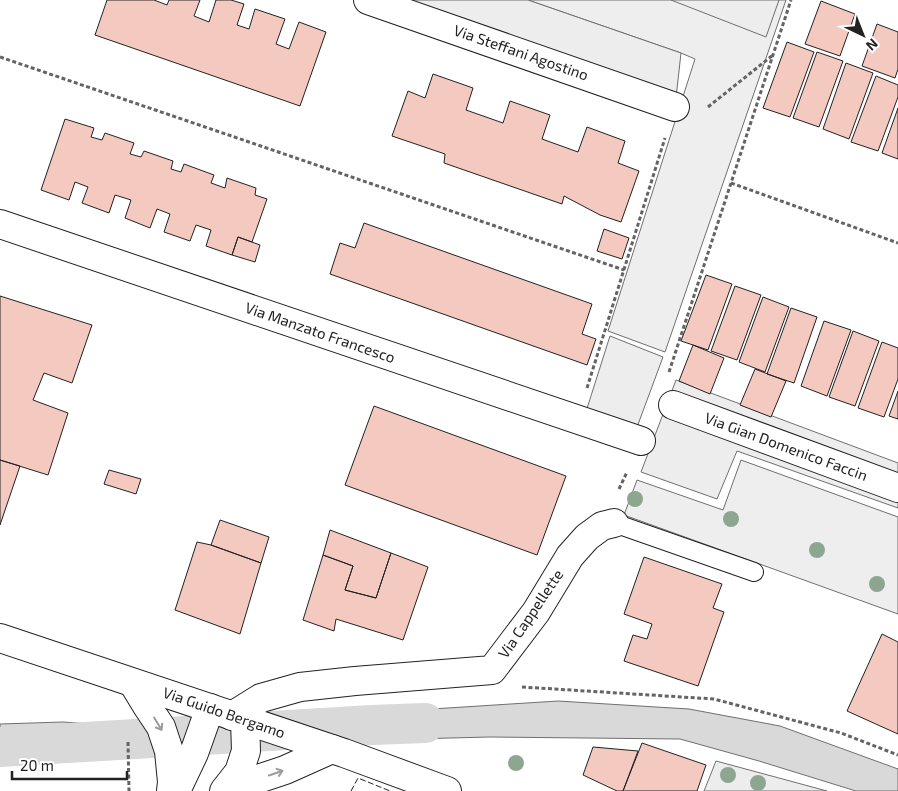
<svg xmlns="http://www.w3.org/2000/svg" width="898" height="791" viewBox="0 0 898 791" font-family="'Exo 2',sans-serif">
  <rect width="100%" height="100%" fill="#fff"/>
  <path fill="#eee" stroke="#6f6f6f" d="M528,0H786L665,352L608,331L695,59L681,53Z
    M741,460L898,517V614L624,515L637,480L723,510Z"/>
  <path fill="#ededed" stroke="#6f6f6f" d="M368,0H528L681,53L675,107Z
    M671,0H779L766,37Z
    M610,336L663,357L633,438L583,421Z
    M676,380L898,463V508L737,451L717,499L641,472Z
    M716,761L827,791H704Z"/>
  <path fill="#d9d9d9" stroke="#6f6f6f" d="M558,701L689,709L780,726L898,769V791H856L759,761L680,739L490,737L371,740L369,713Z
    M63,722L110,725L115,754L0,760V724Z"/>
  <g fill="none" stroke-linecap="round" stroke-linejoin="round">
    <path stroke="#d9d9d9" stroke-width="40" d="M0,747L372,725L425,723"/>
  </g>
  <path fill="#f3c9c0" stroke="#222" d="M107,0H154L167,5L169,0H200L194,16L209,22L216,0H231L244,4L237,25L249,29L255,9L285,19L276,44L289,49L299,22L326,32L300,106L95,35Z
    M821,1L855,14L840,56L805,44Z
    M877,24L898,32V69L895,78L862,66Z
    M787,42L814,52L790,117L763,108Z
    M817,52L843,61L819,127L793,118Z
    M846,63L873,73L849,139L823,129Z
    M433,74L473,88L466,110L503,123L510,101L550,115L542,139L578,152L587,127L625,141L618,163L639,171L621,222L600,215L564,196L562,204L444,163L445,154L392,136L408,91L425,98Z
    M876,76L898,85V97L878,151L851,142Z
    M898,108V159L882,153Z
    M65,119L94,128L91,137L102,140L105,133L134,143L130,154L141,157L144,151L173,161L171,169L181,172L184,164L214,175L211,183L225,188L227,178L256,188L255,195L267,199L252,242L238,237L232,255L206,246L211,230L196,225L190,241L164,232L170,214L157,209L150,228L125,218L131,200L115,195L109,213L82,203L88,187L75,182L69,200L41,190Z
    M364,223L592,304L582,334L596,339L587,365L330,274L340,243L355,248Z
    M604,229L629,238L622,259L597,251Z
    M238,237L260,245L255,262L232,255Z
    M706,275L732,284L708,350L681,341Z
    M735,286L761,295L737,360L711,351Z
    M0,296L92,325L72,383L44,373L33,400L68,413L48,475L0,460Z
    M763,297L789,307L765,372L739,362Z
    M791,308L817,317L794,383L767,374Z
    M824,321L851,330L827,396L801,386Z
    M853,331L879,341L855,406L829,397Z
    M882,342L898,348V379L884,417L858,408Z
    M693,345L724,358L710,394L679,381Z
    M755,369L786,381L771,417L740,405Z
    M898,391V419L889,416Z
    M374,406L566,476L537,555L345,485Z
    M0,460L20,466L0,525Z
    M109,470L141,479L136,494L104,484Z
    M220,520L269,537L261,563L211,545Z
    M330,530L391,553L376,598L345,590L353,566L323,555Z
    M197,542L211,545L261,563L240,634L175,610Z
    M391,553L428,567L403,640L336,619L334,631L303,620L323,555L353,566L345,590L376,598Z
    M644,557L722,584L713,608L724,612L698,686L624,661L633,635L647,639L652,624L624,614Z
    M882,634L898,642V734L847,711Z
    M642,743L706,765L697,791H623Z
    M593,747L638,751L623,791H617L583,775Z"/>
  <g fill="none" stroke-linecap="round" stroke-linejoin="round">
    <g stroke="#222" stroke-width="20">
      <path id="service" d="M614,523L754,572"/>
    </g>
    <g stroke="#222" stroke-width="30">
      <path id="minor" d="M368,0L675,107
        M0,224L641,441
        M673,405L898,488
        M232,716L261,698L300,687L355,681L492,670L536,612L570,556L587,537L602,526L614,523"/>
    </g>
    <g stroke="#222" stroke-width="30">
      <path id="tertiary" d="M133,683L147,706L161,727L169,751L172,782L171,791
        M176,791L194,753L210,708
        M224,791L239,772L246,751L245,720
        M231,791L258,779L285,770L332,749"/>
    </g>
    <g stroke="#222" stroke-width="30">
      <path id="secondary" d="M0,638L344,753L447,791"/>
    </g>
    <path stroke="#646464" stroke-width="3" stroke-dasharray="4 2.5" stroke-linecap="butt" d="M0,57L624,270
      M708,107L773,55
      M731,183L898,243
      M669,372L791,0
      M587,388L665,138
      M619,489L627,472
      M522,687L714,699L841,733L898,755
      M128,742L129,791"/>
    <use href="#service" stroke="#fff" stroke-width="18"/>
    <use href="#minor" stroke="#fff" stroke-width="28"/>
    <use href="#tertiary" stroke="#fff" stroke-width="28"/>
    <use href="#secondary" stroke="#fff" stroke-width="28"/>
    <path stroke="#222" stroke-width="1" stroke-dasharray="6 2.5" stroke-linecap="butt" d="M351,791L358,778L390,791"/>
  </g>
  <g fill="#8da692">
    <circle cx="635" cy="499" r="8"/>
    <circle cx="731" cy="519" r="8"/>
    <circle cx="817" cy="550" r="8"/>
    <circle cx="877" cy="584" r="8"/>
    <circle cx="516" cy="763" r="8"/>
    <circle cx="728" cy="775" r="8"/>
    <circle cx="758" cy="783" r="8"/>
  </g>
  <defs><path id="oneway-shaft" d="M-6 0H5M1.5-3L5.5 0L1.5 3" fill="none" stroke-width="1.6" stroke-linecap="round" stroke-linejoin="round" transform="scale(1.25)"/></defs>
  <g stroke="#9c9c9c">
    <use href="#oneway-shaft" transform="translate(158 724) rotate(59)"/>
    <use href="#oneway-shaft" transform="translate(276 773) rotate(-19)"/>
  </g>
  <g text-anchor="middle" stroke-width="4" stroke-linejoin="round" paint-order="stroke">
    <g font-size="15" fill="#222" stroke="#fff">
      <text transform="translate(521 53) rotate(19)" y="5">Via Steffani Agostino</text>
      <text transform="translate(320 333) rotate(19)" y="5">Via Manzato Francesco</text>
      <text transform="translate(786 447) rotate(20)" y="5">Via Gian Domenico Faccin</text>
      <text transform="translate(531 614) rotate(-56)" y="5">Via Cappellette</text>
      <text transform="translate(224 713) rotate(19)" y="5">Via Guido Bergamo</text>
    </g>
  </g>
  <g transform="translate(863 35) rotate(137)" stroke="#ffffff" stroke-width="4" paint-order="stroke">
  <path d="M0-4L9 19L0 12L-9 19Z" fill="#222222"/>
  <text y="-8" font-size="14" font-weight="bold" text-anchor="middle" fill="#222222">N</text>
  </g>
  <path d="M12 771v8h115v-8" fill="none" stroke="#222222" stroke-width="2.5"/>
  <text x="20" y="771" font-size="15" fill="#222222" stroke="#ffffff" stroke-width="4" paint-order="stroke">20 m</text>
</svg>
